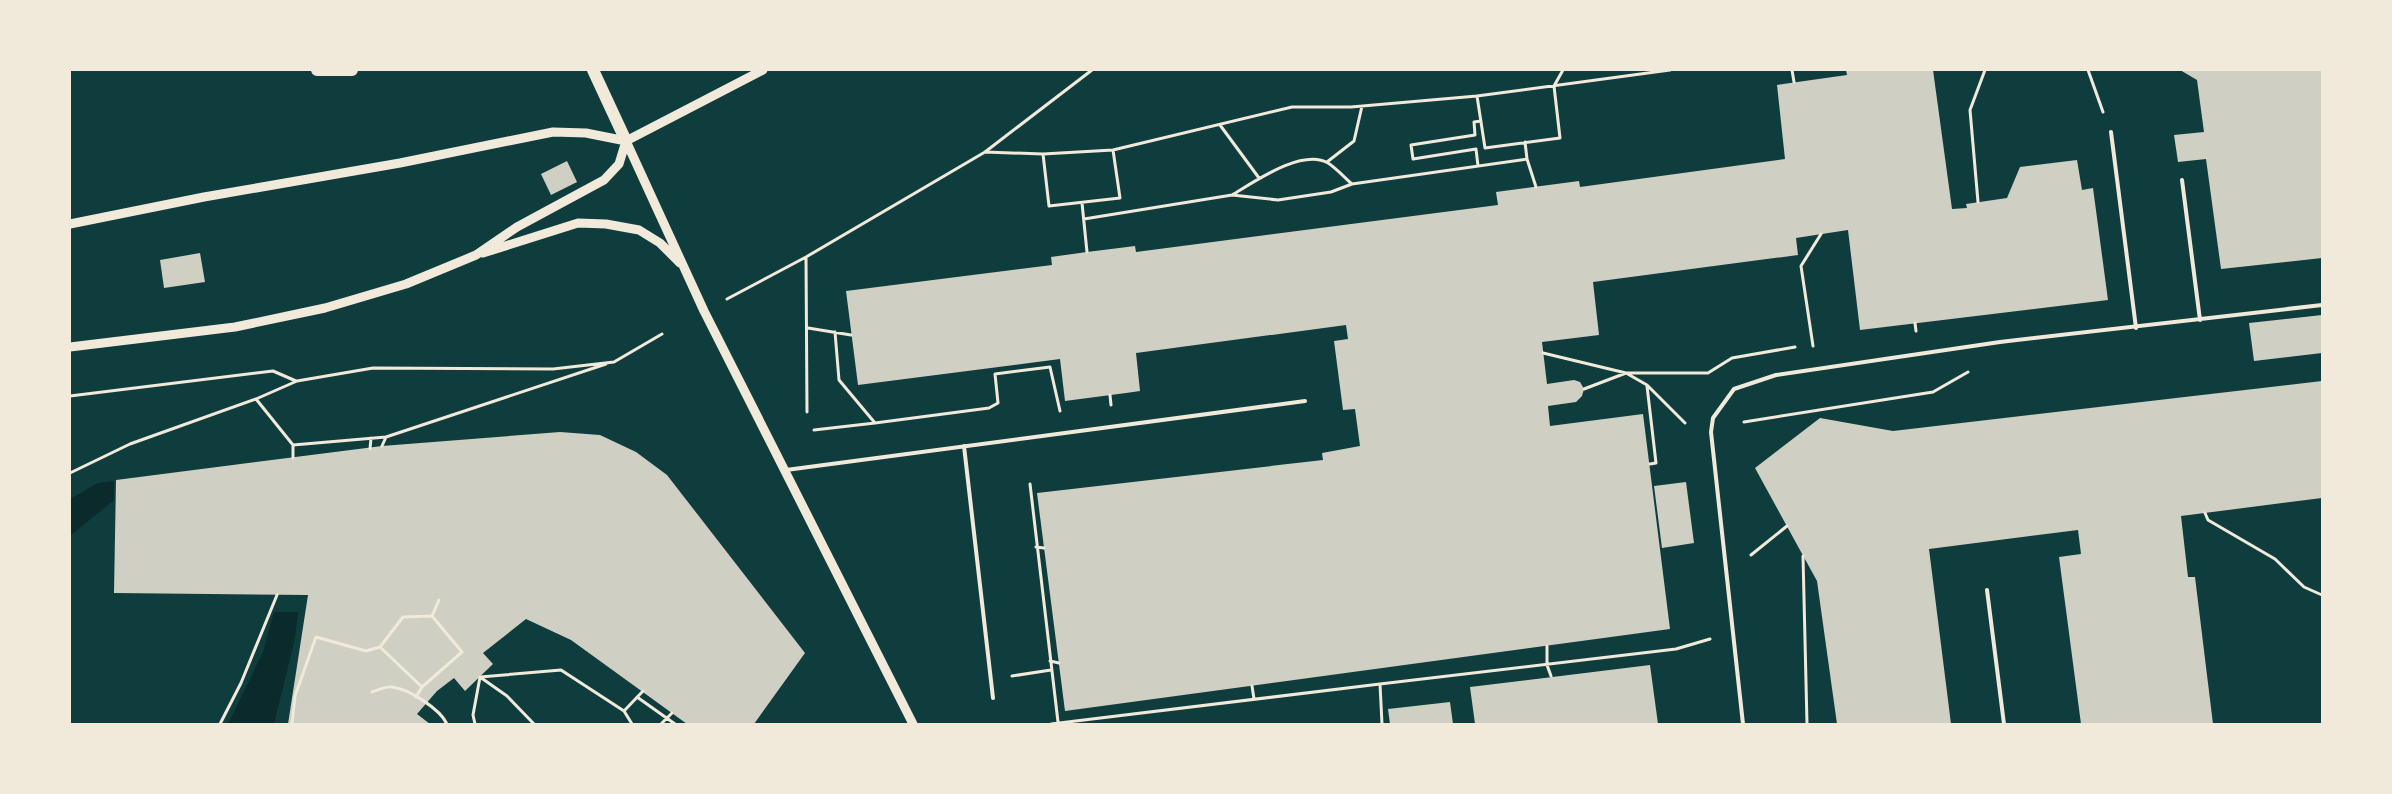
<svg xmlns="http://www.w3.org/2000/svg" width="2392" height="794" viewBox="0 0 2392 794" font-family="Raleway,sans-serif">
  <rect width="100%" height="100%" fill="#0f3d3e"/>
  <path fill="#0a2a2b" d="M114,481V500L70,536V499L98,483Z
    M274,612H298L295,638L274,724H228L263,652Z"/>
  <path fill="#cfcfc3" d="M1846,70H1933L1952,209L1967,208L1966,204L2007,198L2020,167L2077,160L2082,190L2093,188L2108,300L1860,330L1848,230L1796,238L1798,255L1593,282L1599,335L1542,342L1547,384L1574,380L1580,382L1584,389L1582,396L1576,402L1548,406L1550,426L1643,414L1670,629L1065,711L1037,493L1323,460L1322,453L1360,446L1355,409L1343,410L1334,341L1348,339L1346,325L1136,353L1140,391L1126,393L1065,401L1060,359L858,385L846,291L1052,265L1051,257L1087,252L1135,246L1136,252L1498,205L1496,192L1579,181L1580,187L1785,159L1777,85L1847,75Z
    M2180,70H2322V258L2221,269L2206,159L2178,162L2174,135L2204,132L2197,80Z
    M567,161L577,182L551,195L541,174Z
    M200,253L205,282L164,288L160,260Z
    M2322,315V353L2254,361L2249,323Z
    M2322,381V498L2181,516L2188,577H2195L2213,724H2081L2059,557L2081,554L2078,530L1929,549L1951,724H1837L1817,581L1755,468L1820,418L1893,431Z
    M560,432L600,435L636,452L667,475L805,653L754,724H687L571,640L526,619L483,653L493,664L465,691L454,678L437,691L417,714L430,724H288L308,595L114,593L116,480L382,446Z
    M1686,482L1694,543L1662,548L1654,486Z
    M1650,665L1658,724H1475L1470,687Z
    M1450,702L1453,724H1390L1388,709Z"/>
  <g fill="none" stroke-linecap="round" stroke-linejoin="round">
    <path stroke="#f1e9da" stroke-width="3" d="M1792,70L1794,82
      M2088,70L2103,112
      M1477,96L1485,148L1560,138L1554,86L1563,70
      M1220,125L1259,178
      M1525,142L1527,159L1536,187
      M985,152L1043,154L1113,150L1292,107H1351L1477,96L1670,70
      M1043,154L1049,206L1120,198L1113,150
      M1327,162L1354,141L1362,106
      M1478,166L1476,149L1413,159L1411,145L1475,135L1474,122L1481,121
      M1232,195C1254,182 1302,148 1328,163C1336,168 1344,177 1352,184
      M1978,202L1970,110L1985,70
      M1082,203L1087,252
      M1084,219L1232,195L1278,200L1331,192L1352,184L1527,159
      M806,257L807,412
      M727,299L806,257L985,152L1092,70
      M1915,323L1916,331
      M808,328L851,335
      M835,332L839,380L875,423L989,408L998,403L995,374L1050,367L1060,411
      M1813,346L1801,266L1821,234
      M1543,353L1626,373H1708L1732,358L1795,347
      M1647,386L1656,463L1650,464
      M1584,389L1626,373L1647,385L1685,423
      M1110,395L1111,405
      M70,396L273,371L296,381
      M256,399L293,445V458
      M1744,422L1933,392L1968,372
      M814,430L875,423
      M293,445L386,437
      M382,446L386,437L606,364
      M370,449L371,438
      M70,473L130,444L256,399L297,381L373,368L553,369L614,362L662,334
      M1030,484L1058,722
      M2205,513L2208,520L2275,559L2304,587L2322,595
      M1036,547L1044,548
      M1751,555L1787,526
      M1803,556L1807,724
      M1547,646V665L1551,676
      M380,647L403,617L432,616
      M1050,661L1059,663
      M1012,676L1051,670
      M480,677L561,670L624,711L632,724
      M480,677L507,696L534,724
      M1252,686L1254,699
      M372,692C378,690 386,686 392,687C409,689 440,709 447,724
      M416,697L422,687L462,652L432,616L439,600
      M637,697L675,724
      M624,711L643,691
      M220,724L241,683L277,595
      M292,724L295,696L316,637L366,651L380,647L422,687
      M475,724L473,715L480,677
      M661,724L672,713
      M1051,724L1380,684
      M1382,724L1380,684L1676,649L1710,639"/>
    <path stroke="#f1e9da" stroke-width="4" d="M2111,132L2136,328
      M2182,180L2200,320
      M964,446L993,698
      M786,470L1305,401
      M1987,590L2004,724
      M1743,724L1711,432L1713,418L1734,389L1776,375L2000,342L2322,305"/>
    <path stroke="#f1e9da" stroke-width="9" d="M626,141L704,311L913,724
      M70,224L204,197L400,163L553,132L586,133L626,141L763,70
      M483,253L578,223L606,224L639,230L660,243L680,263
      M70,347L235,327L325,308L406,284L476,255L517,227L604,180L619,164L626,141"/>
    <path stroke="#f1e9da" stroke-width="12" d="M317,70H352
      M593,70L626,141"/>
  </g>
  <rect width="2392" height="794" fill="none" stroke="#f1e9da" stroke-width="142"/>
</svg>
